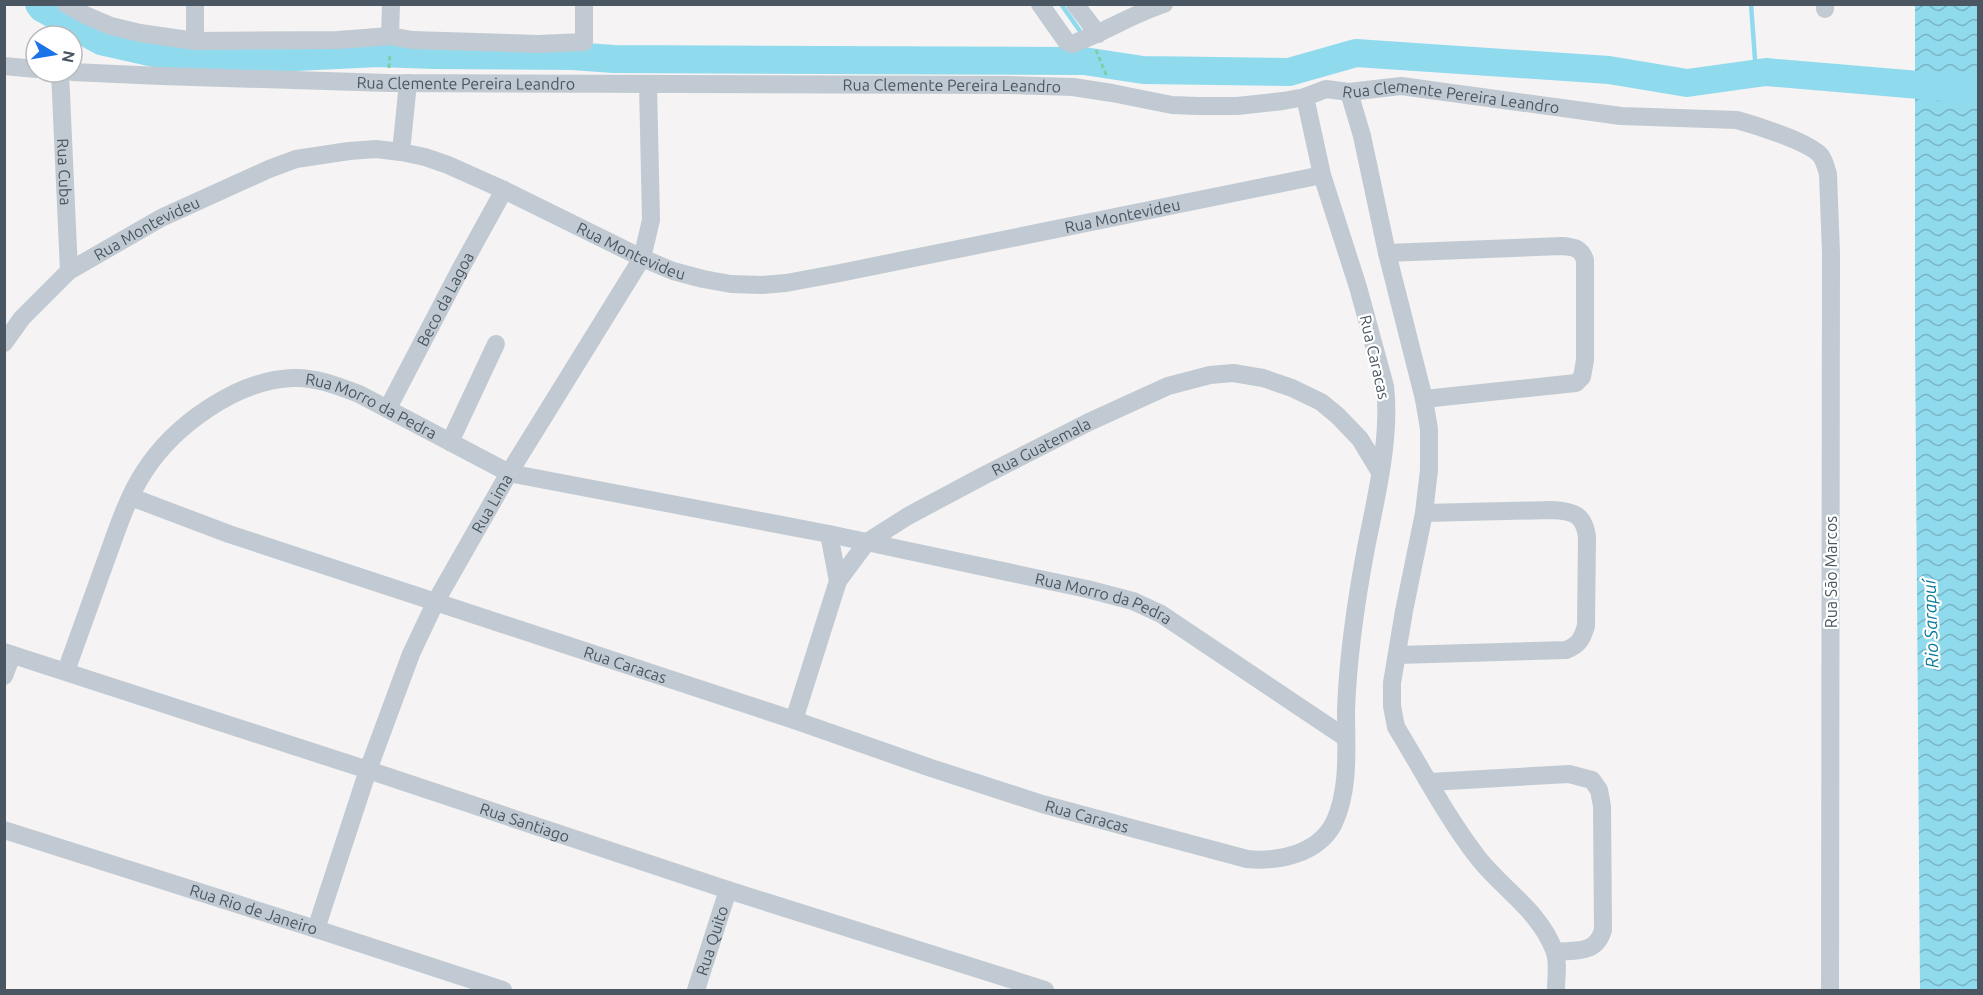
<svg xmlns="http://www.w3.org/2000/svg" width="1983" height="995" viewBox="0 0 1983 995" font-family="Ubuntu,sans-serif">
  <defs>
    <pattern id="water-waves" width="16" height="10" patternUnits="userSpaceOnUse" patternTransform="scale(1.5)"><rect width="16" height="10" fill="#90daee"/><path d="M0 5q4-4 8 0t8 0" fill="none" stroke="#78b4c4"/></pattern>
  </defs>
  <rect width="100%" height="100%" fill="#f5f3f3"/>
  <path fill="url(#water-waves)" d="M1915,5H1978V990H1920L1915,331Z"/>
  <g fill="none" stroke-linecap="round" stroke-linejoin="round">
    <path stroke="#90daee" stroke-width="4.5" d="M1061,4L1082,34
      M1751,4L1756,73
      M1083,46L1084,61"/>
    <path stroke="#90daee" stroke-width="28" d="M39,4L42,8L101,41L194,62L379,53L434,55L572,56L614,59L1084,61L1143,70L1289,72L1356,53L1609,70L1687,83L1766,72L1978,90"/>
    <path stroke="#7ad0a6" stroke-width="3" stroke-dasharray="4.5 3" stroke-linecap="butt" d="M1096,50L1107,77
      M389,68L390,53"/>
    <g stroke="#c1cad2" stroke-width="18">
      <path d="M66,4L85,15L111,26L140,33L195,41L338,40L390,36L412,40L538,44L584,42V4"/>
      <path d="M1040,4L1066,41L1072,44C1104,33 1132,14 1164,4"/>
      <path d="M1075,4L1098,34"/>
      <path d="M1825,4V9"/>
      <path d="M390,36L391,4"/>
      <path d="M195,41V4"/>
      <path d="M4,66L36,69"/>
      <path id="s1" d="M60,72L69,271"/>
      <path id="s2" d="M72,72L161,76L389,83L1009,85L1073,87L1112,93L1172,105L1198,106H1237L1283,101L1305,97L1326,89L1349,92L1401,86L1621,116L1737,120C1755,125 1810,142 1821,156C1825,162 1826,168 1828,174L1831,253L1830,990"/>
      <path d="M1349,92L1362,136L1387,253L1424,399L1429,429V470L1424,513L1404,611L1392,683V706L1396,727C1423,771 1447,818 1479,859C1504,890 1540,912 1554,950C1559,961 1556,978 1556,990"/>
      <path d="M401,152L408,83"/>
      <path d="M1387,253L1562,246C1574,247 1581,248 1585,260V360L1582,377L1576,383L1424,399"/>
      <path id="s3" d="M4,343L22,318L69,271L161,218L269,169L296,159L349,151L376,149L401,152L425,157L448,165L504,190L642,258L673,271L703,279L731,284L762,285L786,283L840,273L1322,175"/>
      <path id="s4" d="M388,408L461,268L504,190"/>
      <path d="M450,442L496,344"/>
      <path id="s5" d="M131,497L229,534L794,720L931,768L1042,804L1247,859C1279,862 1318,854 1334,823C1350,789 1346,746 1346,710C1348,656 1356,601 1366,548C1376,497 1391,438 1385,386L1358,287L1322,175L1305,97"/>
      <path d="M829,534L838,581"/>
      <path id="s6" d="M4,652L368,770L728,890L1045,990"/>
      <path d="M1398,655L1566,650C1579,645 1582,639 1586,626L1587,537C1584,514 1573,511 1552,510L1424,513"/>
      <path id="s7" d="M66,671C79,634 93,597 106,560C117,530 127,498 144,472C174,425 237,380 293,378C316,377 338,386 359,394L509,473L829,534L1087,589L1133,601L1161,614L1346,738"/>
      <path d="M4,676L12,655"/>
      <path id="s8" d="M794,720L838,581L867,542L908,516L983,476L1089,422L1168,386L1210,375L1233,373L1263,378L1292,388L1321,402L1338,416L1360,439L1380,472"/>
      <path d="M1430,782L1569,774L1592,780L1599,790L1602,806L1603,930C1596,954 1577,950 1556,952"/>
      <path id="s9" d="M4,830L316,929L503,990"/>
      <path id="s10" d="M316,929L368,770L411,654L436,601L509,473L642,258L651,220L648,84"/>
      <path id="s11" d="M696,990L728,890"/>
    </g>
  </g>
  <g text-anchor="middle" stroke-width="4.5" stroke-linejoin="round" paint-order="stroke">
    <g font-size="16" fill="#4a5661" stroke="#fff">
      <text dy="6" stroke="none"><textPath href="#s2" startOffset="394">Rua Clemente Pereira Leandro</textPath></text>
      <text dy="6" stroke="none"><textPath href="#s2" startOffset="880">Rua Clemente Pereira Leandro</textPath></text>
      <text dy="6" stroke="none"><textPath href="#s2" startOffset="1384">Rua Clemente Pereira Leandro</textPath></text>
      <text dy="6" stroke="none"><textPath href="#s1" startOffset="100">Rua Cuba</textPath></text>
      <text dy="6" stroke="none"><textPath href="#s3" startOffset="1212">Rua Montevideu</textPath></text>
      <text dy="6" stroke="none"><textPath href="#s3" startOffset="186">Rua Montevideu</textPath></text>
      <text dy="6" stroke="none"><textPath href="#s3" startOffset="708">Rua Montevideu</textPath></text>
      <text dy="6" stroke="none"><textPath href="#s4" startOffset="123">Beco da Lagoa</textPath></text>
      <text transform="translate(1375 357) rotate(77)" y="6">Rua Caracas</text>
      <text dy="6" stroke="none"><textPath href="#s7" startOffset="480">Rua Morro da Pedra</textPath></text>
      <text dy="6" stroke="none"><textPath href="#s8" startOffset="393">Rua Guatemala</textPath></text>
      <text dy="6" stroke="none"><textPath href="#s10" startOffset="462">Rua Lima</textPath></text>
      <text transform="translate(1831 572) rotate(-90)" y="6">Rua Sāo Marcos</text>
      <text dy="6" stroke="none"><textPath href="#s7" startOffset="1242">Rua Morro da Pedra</textPath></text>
      <text dy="6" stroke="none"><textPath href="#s5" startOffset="522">Rua Caracas</textPath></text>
      <text dy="6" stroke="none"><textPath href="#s5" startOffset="1008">Rua Caracas</textPath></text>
      <text dy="6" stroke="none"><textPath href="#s6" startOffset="548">Rua Santiago</textPath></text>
      <text dy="6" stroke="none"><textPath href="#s9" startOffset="262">Rua Rio de Janeiro</textPath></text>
      <text dy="6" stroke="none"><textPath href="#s11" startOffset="52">Rua Quito</textPath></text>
    </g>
    <g font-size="18" font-style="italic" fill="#0c7c9b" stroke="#fff">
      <text transform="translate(1931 624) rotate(-92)" y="6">Rio Sarapuí</text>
    </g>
  </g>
  <rect width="1983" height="995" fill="none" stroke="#4a5661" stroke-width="12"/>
  <g transform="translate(54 54) rotate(101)"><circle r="28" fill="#ffffff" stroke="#b7bbc0" stroke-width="1.5"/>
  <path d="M0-4.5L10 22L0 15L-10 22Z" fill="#1a73e8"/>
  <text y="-9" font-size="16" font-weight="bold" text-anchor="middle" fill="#4a5661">N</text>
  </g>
</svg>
